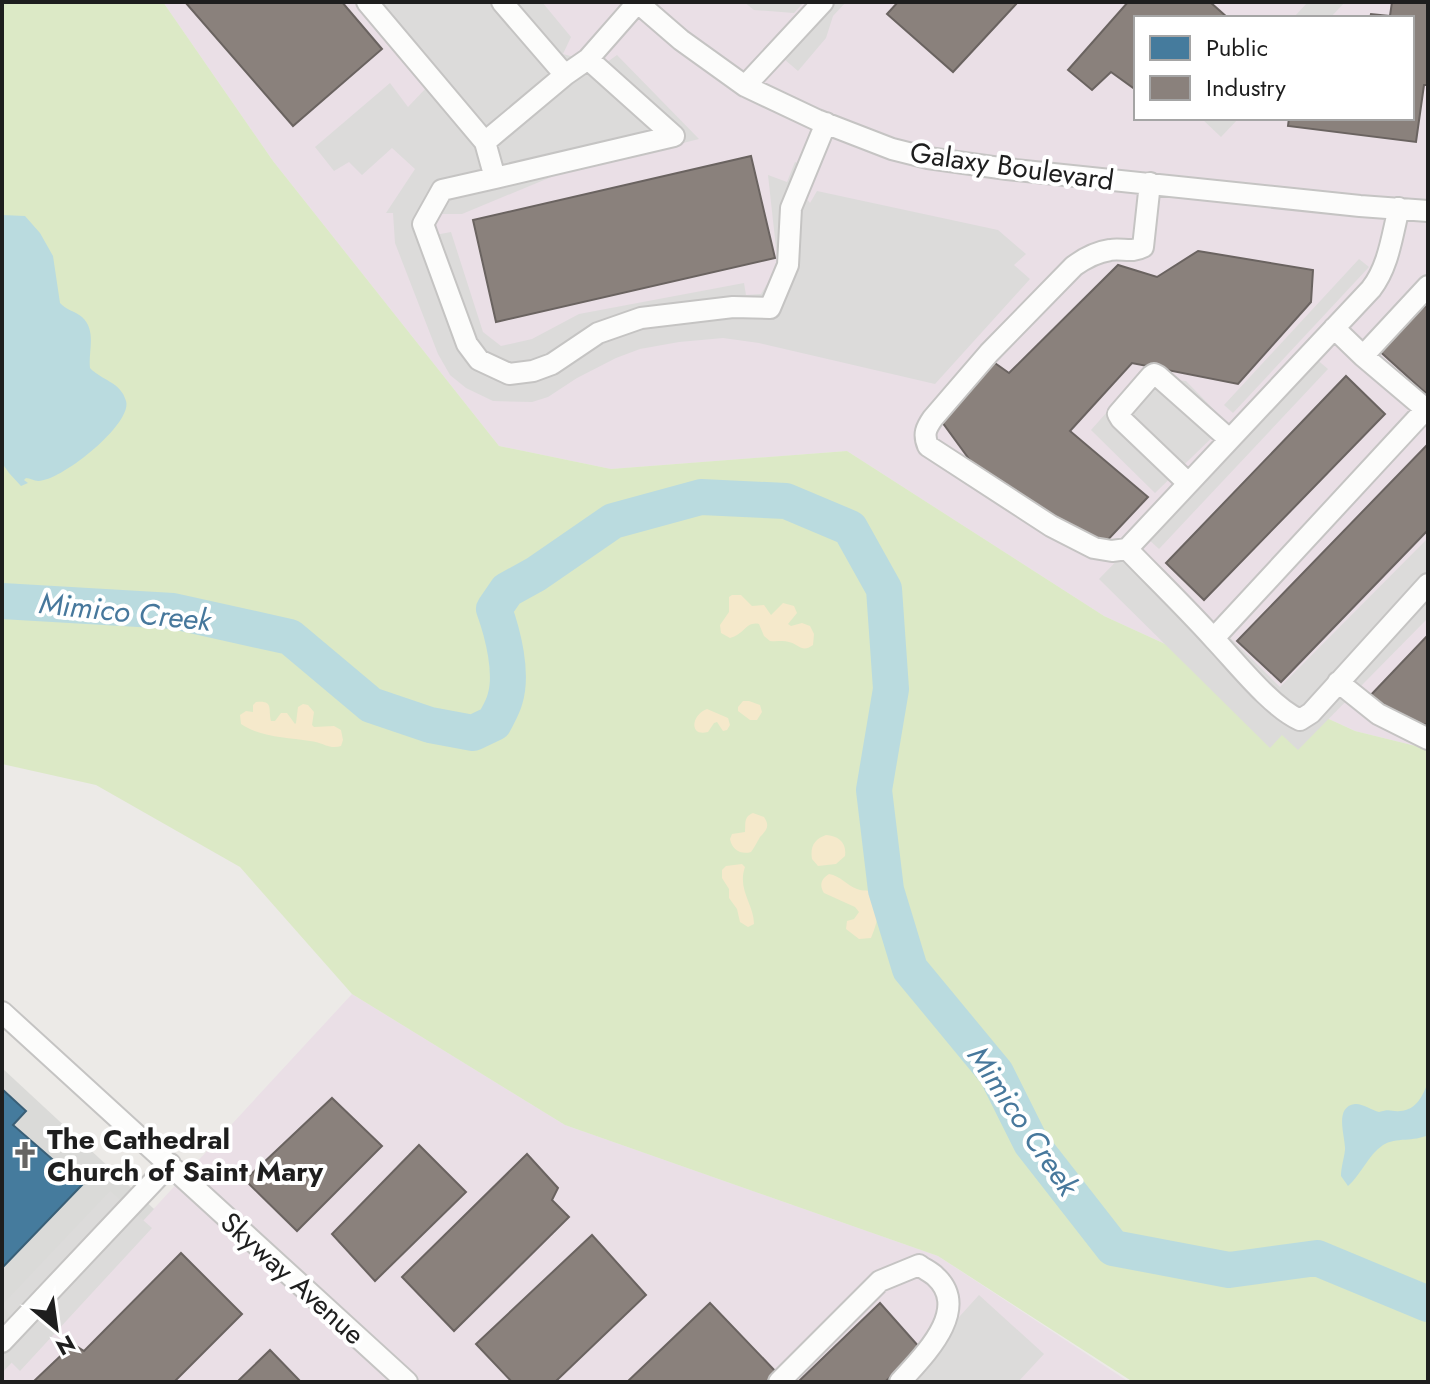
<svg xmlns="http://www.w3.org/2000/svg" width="1430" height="1384" viewBox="0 0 1430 1384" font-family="Jost,sans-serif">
  <rect width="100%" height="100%" fill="#eceae7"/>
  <path fill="#eadfe6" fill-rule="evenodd" d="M163,2H1428V749L1355,731L1104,616L847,451L611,469L499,446L273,161ZM1136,18H1412V118H1136Z
    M352,994L565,1125L938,1256L1129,1382H2V1373Z"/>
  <path fill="#dadad8" d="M2,1068L154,1209L2,1373Z"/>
  <path fill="#dce9c6" d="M2,2H163L273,161L499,446L611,469L847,451L1104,616L1355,731L1428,749V1382H1133L938,1256L565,1125L352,994L240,867L96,785L2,764Z"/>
  <path fill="#f5e9cb" d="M732,595H741L752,606L764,605L771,615L783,603L794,606L797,613L788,624L791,626L802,623L810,626L814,634L813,645C802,653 800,645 789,642C783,640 777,642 770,641L764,636L759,624C746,621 744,635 730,638L721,633L720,625L729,612V597Z
    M743,701H749L760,705L762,712L757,720H750L738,711V707Z
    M256,702C274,700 268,709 271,721H275L281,713H287L295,724L296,723L298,707L303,704L308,705L314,712L312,725L314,727L334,726L341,730L343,740L341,746C330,750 322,742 310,741C286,737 262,738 241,724L240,715L246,711L253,712V705Z
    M707,709L728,718L730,725L727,730L723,731L717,722L714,723L708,732C688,737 692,714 707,709Z
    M753,813L764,817C770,826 767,830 760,837C757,842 754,848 751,852C741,855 732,850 730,839L732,834L745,832C746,824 743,817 753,813Z
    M826,835C838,836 847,842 845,856L836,864L818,866L812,859C810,847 814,839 826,835Z
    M742,864L745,867C737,890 754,904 754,924L748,927L740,922L737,909L729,898V889L722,878V870L726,866Z
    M829,874C841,876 846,885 857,889C861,891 865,890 870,891C886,896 876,927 871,938L859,939L846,929L847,921L854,919L859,912L855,907L824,893C819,885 821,879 829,874Z"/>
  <path fill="#dcdbda" d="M358,2H542L571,37L563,54L603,65L617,55L699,139L556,175L462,214H430L435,235L451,232L483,332L501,346L532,339L579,314L744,283L746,295L761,294L778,266L768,175L787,182L795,162L815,170L804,196L810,203L817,191L998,230L1026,254L1014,265L1030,279L935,384L759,343L723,338L679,342L640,349L616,358L577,378L548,397L532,402L493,401L466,388L450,375L438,354L395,243L393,213H386L415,169L392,148L362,175L349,162L334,171L315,147L390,83L408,107L428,86Z
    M744,2H804L794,13L754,10Z
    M813,2H846L833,16L826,38L798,71L770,47Z
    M1308,2H1345L1330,18H1293Z
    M1201,118H1239L1221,137Z
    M1359,259L1369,267L1233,413L1224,405Z
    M1315,358L1328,369L1159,549L1147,538Z
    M1139,376L1186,381L1227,423L1155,493L1091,430Z
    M1428,538V618L1298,750L1282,735L1270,748L1099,579L1134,543L1280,687Z
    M110,1191L152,1228L20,1371L7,1358L2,1368V1327L14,1320L2,1305Z
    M979,1295L1044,1354L1018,1382H900Z"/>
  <path fill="#badbdf" d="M2,215L25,216L40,233L53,256L60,303C66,310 75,311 82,317C97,331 88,351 90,368C101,380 121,382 126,401C133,424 60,482 38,481C34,481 30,478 26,478L24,480L28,483L21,486L9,473L2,463Z
    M1428,1082V1135C1414,1142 1396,1137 1383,1145C1368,1155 1361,1175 1348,1186L1341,1176C1341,1167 1344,1159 1345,1150C1346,1138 1333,1107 1355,1104C1361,1103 1372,1110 1379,1112C1391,1108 1391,1112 1400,1111C1417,1110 1423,1095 1428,1082Z"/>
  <path fill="#457b9d" stroke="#395f77" stroke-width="2" d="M2,1089L26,1111L13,1125L82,1185L2,1268Z"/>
  <path fill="#8a817c" stroke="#6a6360" stroke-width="2" d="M185,2H342L382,49L293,126Z
    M898,2H1018L953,72L887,14Z
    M1128,2H1210L1228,18H1136V90L1111,72L1092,90L1068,70Z
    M1392,2H1428V85H1424L1416,142L1288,126L1289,118H1412V18H1370L1371,14L1390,16Z
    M751,156L775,258L496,322L473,220Z
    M1198,251L1313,270L1311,302L1238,384L1132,363L1070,431L1148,497L1102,546L980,474L937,415L992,361L1009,373L1118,265L1157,277Z
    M1428,304V395L1375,347Z
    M1346,376L1385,414L1204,600L1166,563Z
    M1428,444V530L1281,682L1237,641Z
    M1428,635V725L1391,717L1368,698Z
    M332,1098L382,1146L297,1231L245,1180Z
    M419,1145L466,1192L375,1281L332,1234Z
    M527,1154L558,1188L552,1200L569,1217L454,1331L402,1277Z
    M592,1235L646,1295L555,1382H512L476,1344Z
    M181,1253L242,1314L174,1382H33L73,1344L84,1351Z
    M710,1303L778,1374L770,1382H627Z
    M880,1303L920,1348L885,1382H798Z
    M270,1350L301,1382H237Z"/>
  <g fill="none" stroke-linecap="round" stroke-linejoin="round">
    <path stroke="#badbdf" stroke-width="36" d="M2,601L173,611L290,637L371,705L430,725L473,733L494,723C498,715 503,707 505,699C513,673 503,634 494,609L507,590L536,574L613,521L701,497L786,501L850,528L884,589L891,689L874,790L886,890L910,969L996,1073L1031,1143L1113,1248L1229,1270L1317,1258L1428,1304"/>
    <g stroke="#c5c4c3" stroke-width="24">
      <path id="minor" d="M367,2L485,142L495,178L442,190L423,224L467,344L479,360L509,374L533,371L552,364L598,333L641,318L733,307L770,308L788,265L791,208L826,123
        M502,2L565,75L588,59L638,2
        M637,2L681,40L745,86L817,120L892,149L928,158L1007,169L1360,206L1428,211
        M745,86L823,2
        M485,142L565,75
        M495,178L674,136L588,59
        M1399,208C1392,235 1389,266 1371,289L1127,549C1156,579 1186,608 1214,639C1236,662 1271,707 1300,720L1311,713L1428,584
        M1334,328L1363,356L1428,411
        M1363,356L1428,286
        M1188,483L1121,419L1118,414L1151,376L1154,374L1158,376L1229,439
        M1127,549L1112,551L1094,548L1051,526L928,446C923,434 926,428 933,418L989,353L1074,266C1085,258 1096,252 1110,250C1122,248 1132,253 1143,247L1150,183
        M1214,638L1426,409
        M1338,682L1378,714L1428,739
        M2,1012L407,1382
        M2,1342L170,1164
        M779,1382L880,1281L919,1265C924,1269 931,1272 935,1276C972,1310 923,1356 900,1382"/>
    </g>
    <use href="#minor" stroke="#fcfcfb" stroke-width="20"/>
  </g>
  <defs>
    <g id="church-bare" transform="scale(2.16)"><path d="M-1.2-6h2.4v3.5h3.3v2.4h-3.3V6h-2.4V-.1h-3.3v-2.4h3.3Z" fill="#666564" stroke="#fff" stroke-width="2.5" paint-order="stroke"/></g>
  </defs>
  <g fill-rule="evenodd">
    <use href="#church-bare" x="25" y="1155"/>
  </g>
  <g text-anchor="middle" stroke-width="8" stroke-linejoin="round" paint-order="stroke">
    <g font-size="28" fill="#1e1e1e" stroke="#fff">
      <text transform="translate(1012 166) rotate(8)" y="10">Galaxy Boulevard</text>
      <text transform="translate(293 1278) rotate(42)" y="10">Skyway Avenue</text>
    </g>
    <g font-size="28" font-weight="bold" fill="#1e1e1e" stroke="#fff" text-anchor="start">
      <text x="47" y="1149">The Cathedral<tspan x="47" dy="32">Church of Saint Mary</tspan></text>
    </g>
    <g font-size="30" font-style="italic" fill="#47789c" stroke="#fff">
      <text transform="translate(125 612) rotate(6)" y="10">Mimico Creek</text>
      <text transform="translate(1023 1121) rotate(56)" y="10">Mimico Creek</text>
    </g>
  </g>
  <rect width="1430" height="1384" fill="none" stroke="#1e1e1e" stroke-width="8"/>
  <rect x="1134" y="16" width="280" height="104" fill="#ffffff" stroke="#a5a5a5" stroke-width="2"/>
  <rect x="1150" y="36" width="40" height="24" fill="#457b9d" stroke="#a5a5a5" stroke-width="2"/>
  <text x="1206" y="56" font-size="24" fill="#1e1e1e">Public</text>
  <rect x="1150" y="76" width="40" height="24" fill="#8a817c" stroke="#a5a5a5" stroke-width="2"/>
  <text x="1206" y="96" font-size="24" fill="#1e1e1e">Industry</text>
  <g transform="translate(56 1328) rotate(151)" stroke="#ffffff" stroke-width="6" paint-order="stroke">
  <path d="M0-6L14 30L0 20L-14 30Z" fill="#1e1e1e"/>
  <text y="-12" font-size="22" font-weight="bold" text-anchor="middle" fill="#1e1e1e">N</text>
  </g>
</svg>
